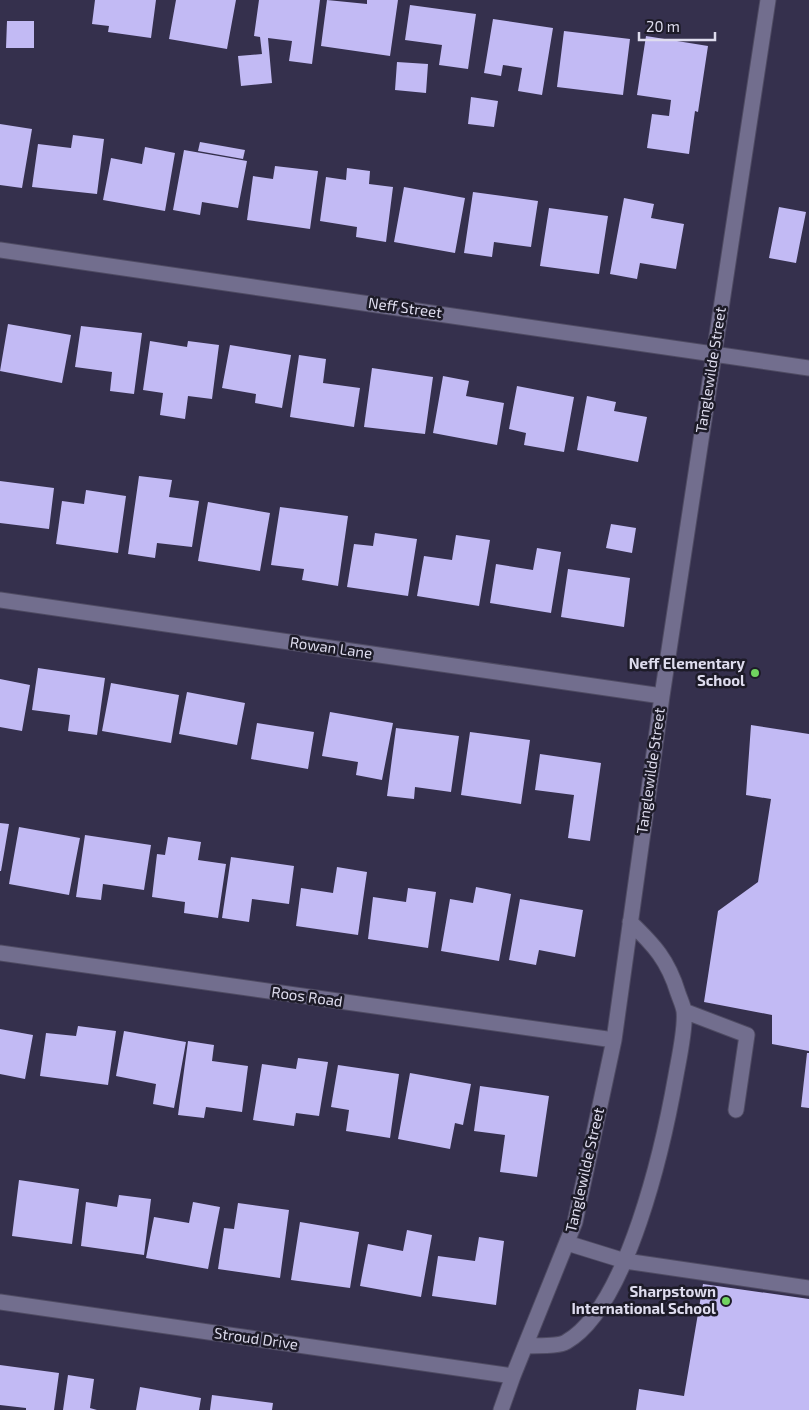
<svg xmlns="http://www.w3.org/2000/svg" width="809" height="1410" viewBox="0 0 809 1410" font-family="'Exo 2',sans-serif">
  <rect width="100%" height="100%" fill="#35304d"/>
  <path fill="#c2baf4" d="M95,0H156L151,38L108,32L109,26L92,24Z
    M176,0H236L227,49L169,39Z
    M259,0H320L312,64L289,61L292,41L268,38L272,83L241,86L238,56L262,54L260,37L254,36Z
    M327,0L367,4V0H398L390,56L321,46Z
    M410,5L476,14L468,69L439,65L442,45L405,40Z
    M493,19L553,28L542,95L518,91L522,68L503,65L501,76L484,73Z
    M7,21H34V48H6Z
    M564,31L630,39L623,95L557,87Z
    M646,36L708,46L698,112L695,111L689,154L647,148L652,114L669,116L671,100L637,95Z
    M397,62L428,64L426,93L395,90Z
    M471,97L498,101L494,127L468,124Z
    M0,124L32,129L22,188L0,185Z
    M73,135L104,139L97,194L32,187L38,144L71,148Z
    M200,142L245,150L243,159L198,151Z
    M145,147L175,153L165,211L103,200L111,158L142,164Z
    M184,150L247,161L238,208L202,202L200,215L173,210Z
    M275,166L318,171L310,229L247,220L253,176L273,179Z
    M347,168L370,171L369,184L393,187L386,242L356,237L357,227L320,221L326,177L346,180Z
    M404,187L465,198L455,253L394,242Z
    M473,192L538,201L531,247L494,242L492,257L464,253Z
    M624,198L654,204L651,218L684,224L676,269L640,263L637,279L610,274Z
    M779,207L806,212L796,263L769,258Z
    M549,208L608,216L599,274L540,266Z
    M8,324L71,335L62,383L0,371Z
    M81,326L142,333L134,394L110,391L112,372L75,367Z
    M150,341L187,347L188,341L219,345L212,399L188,396L185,419L160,415L163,393L143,390Z
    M230,345L291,355L282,408L255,403L256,394L222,388Z
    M299,355L326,359L323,383L360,388L354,427L290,417Z
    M372,368L433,377L425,434L364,427Z
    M443,376L469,381L466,396L504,403L497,445L433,433Z
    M517,386L574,397L564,452L524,445L526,433L509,429Z
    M587,396L616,402L614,411L647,417L638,462L577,450Z
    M139,476L172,480L169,497L199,501L192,547L157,543L155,558L128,554Z
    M0,481L54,488L49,529L0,523Z
    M86,490L126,496L118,553L56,544L62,501L84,504Z
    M208,502L270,513L260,571L198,561Z
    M280,507L348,516L338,586L302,580L304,569L271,565Z
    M611,524L636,528L632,553L606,548Z
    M375,533L417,539L408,596L347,587L354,544L373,546Z
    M456,535L490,540L479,606L417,596L424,556L452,560Z
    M537,548L561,552L551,613L490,603L496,564L533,570Z
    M568,569L630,578L624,627L561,617Z
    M38,668L105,678L97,735L68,731L70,715L32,710Z
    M0,679L30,685L22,731L0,727Z
    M111,683L179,695L171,743L102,731Z
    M187,692L245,703L237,745L179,734Z
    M330,712L393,723L382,780L356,775L358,762L322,756Z
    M257,723L314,732L308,769L251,759Z
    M751,725L809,734V1051L772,1044V1015L704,1002L718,911L758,882L771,799L746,795Z
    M396,728L459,736L451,792L415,787L414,799L387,796Z
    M470,732L530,740L521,804L461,795Z
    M540,754L601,763L590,841L568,838L574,795L535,790Z
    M0,823L9,824L1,871H0Z
    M19,827L80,838L69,895L9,884Z
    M85,835L151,845L144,890L103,884L101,900L76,897Z
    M168,837L201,842L198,860L226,864L218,918L184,913L185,902L152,897L157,854L165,855Z
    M231,857L294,866L289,904L252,899L249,922L222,918Z
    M337,867L367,872L358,935L296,926L301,888L333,893Z
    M476,887L511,894L499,961L441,951L450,899L473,903Z
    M408,888L436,892L428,948L368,939L373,897L406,902Z
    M520,899L583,910L575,957L539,950L536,965L509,960Z
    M78,1026L116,1031L108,1085L40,1076L46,1033L76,1036Z
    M0,1029L33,1035L25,1079L0,1074Z
    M124,1031L186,1042L174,1108L153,1104L156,1084L116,1076Z
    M188,1041L214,1045L212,1061L248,1066L242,1112L206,1107L204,1118L178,1115Z
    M807,1053H809V1108L801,1107Z
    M298,1058L328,1062L319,1116L296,1113L294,1126L253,1120L262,1064L296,1069Z
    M338,1065L399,1074L390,1138L346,1131L349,1110L331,1107Z
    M410,1073L471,1084L463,1125L455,1123L450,1149L398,1139Z
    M480,1086L549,1096L537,1177L500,1172L505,1135L474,1131Z
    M19,1180L79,1189L72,1244L12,1236Z
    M119,1195L151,1199L144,1255L81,1246L86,1202L117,1207Z
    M193,1202L220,1207L208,1269L146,1258L154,1217L189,1223Z
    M238,1203L289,1210L280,1278L218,1269L224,1228L234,1229Z
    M300,1222L359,1232L350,1288L291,1280Z
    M407,1230L432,1235L421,1297L360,1286L368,1244L403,1251Z
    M479,1237L504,1241L496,1305L432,1296L438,1256L475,1261Z
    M703,1284L809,1299V1410H636L639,1389L684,1396Z
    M0,1365L59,1373L54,1410H26V1408L0,1405Z
    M68,1375L94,1379L90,1408L97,1410H63Z
    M140,1387L201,1398L199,1410H136Z
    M212,1395L273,1403L272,1410H210Z"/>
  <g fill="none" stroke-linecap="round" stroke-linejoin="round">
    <g stroke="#4f4b63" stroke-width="17">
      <path id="minor" d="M0,250L809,368
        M0,600L662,696
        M0,953L614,1040
        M684,1011L747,1035L736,1110
        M567,1243L625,1261L809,1288
        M0,1302L513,1376
        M525,1346C535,1345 558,1347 566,1342C628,1307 664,1143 676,1075C679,1058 686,1027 684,1011C683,1005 680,999 678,993C668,960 654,945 630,922
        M501,1410L513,1376L575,1222L614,1040L662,696L768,0"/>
    </g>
    <use href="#minor" stroke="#726e8e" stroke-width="15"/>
  </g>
  <g fill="#70d35f" stroke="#1d1b28" stroke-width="2">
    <circle cx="755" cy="673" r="5"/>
    <circle cx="726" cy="1301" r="5"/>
  </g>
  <g text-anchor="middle" stroke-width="5" stroke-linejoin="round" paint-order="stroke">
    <g font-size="15" fill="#dedcee" stroke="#1d1b28">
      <text transform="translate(405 308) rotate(8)" y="5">Neff Street</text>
      <text transform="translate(711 370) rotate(-81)" y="5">Tanglewilde Street</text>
      <text transform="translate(331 648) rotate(8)" y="5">Rowan Lane</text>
      <text transform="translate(651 771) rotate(-82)" y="5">Tanglewilde Street</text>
      <text transform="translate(307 997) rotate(8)" y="5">Roos Road</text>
      <text transform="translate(585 1170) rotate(-77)" y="5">Tanglewilde Street</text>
      <text transform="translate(256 1339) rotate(8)" y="5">Stroud Drive</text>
    </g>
    <g font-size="15" font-weight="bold" fill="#dedcee" stroke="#1d1b28" text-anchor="end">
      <text x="745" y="669">Neff Elementary<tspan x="745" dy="17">School</tspan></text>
      <text x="716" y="1297">Sharpstown<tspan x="716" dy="17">International School</tspan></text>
    </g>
  </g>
  <path d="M639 32v8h76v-8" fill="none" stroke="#dedcee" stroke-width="2.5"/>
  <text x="646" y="32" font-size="15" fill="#dedcee" stroke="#1d1b28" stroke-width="4" paint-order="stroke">20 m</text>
</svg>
